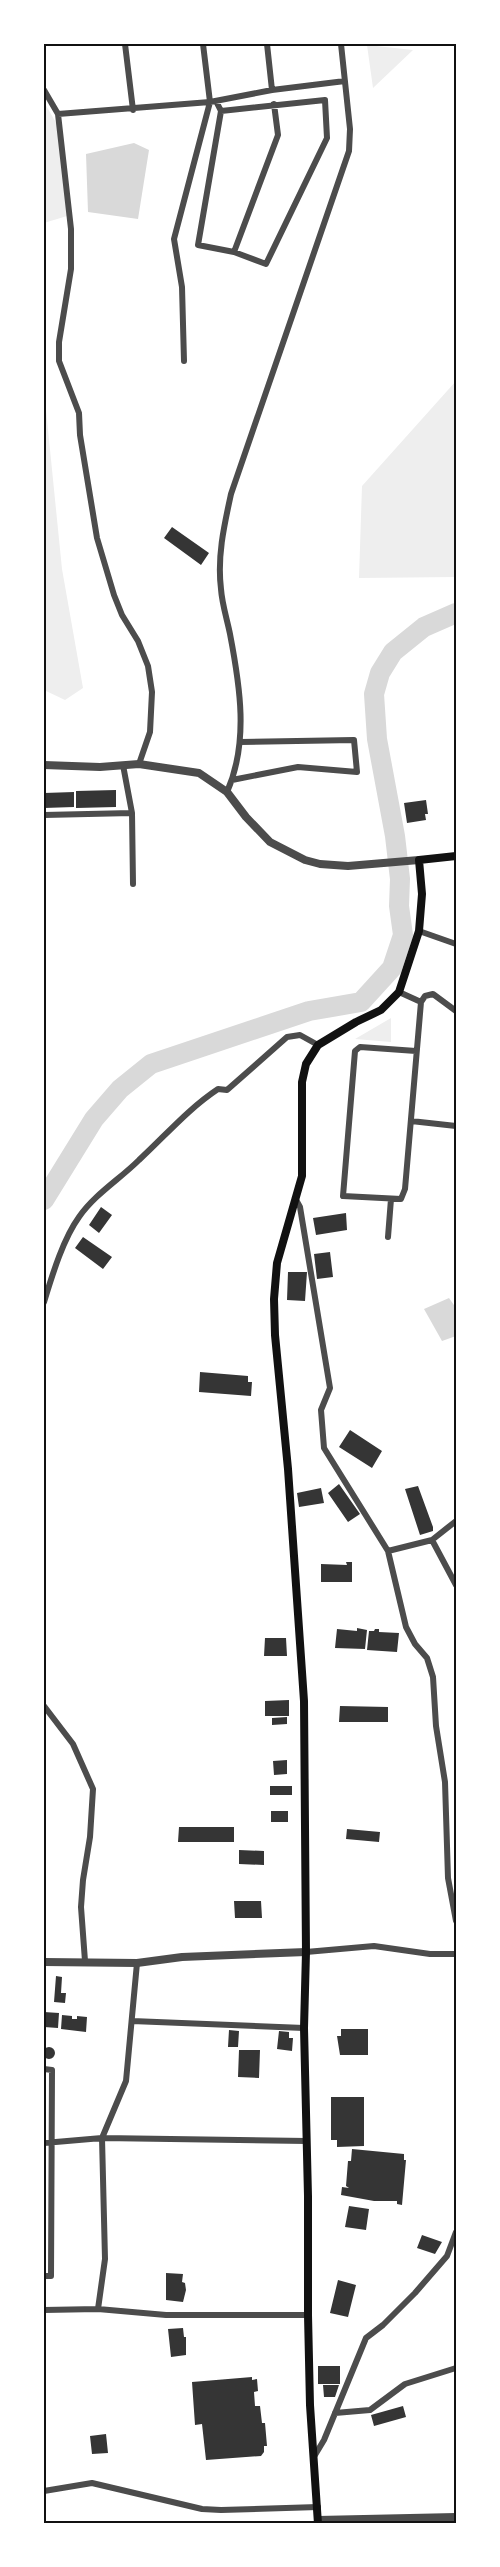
<svg xmlns="http://www.w3.org/2000/svg" width="500" height="2567" viewBox="0 0 500 2567" font-family="'Noto Sans',sans-serif">
  <rect width="100%" height="100%" fill="#fff"/>
  <path fill="#eee" d="M367,45L413,50L373,88Z
    M44,102L62,133L67,216L44,223Z
    M456,381V577L359,578L362,486Z
    M44,390L62,569L83,688L65,700L44,690Z
    M391,1018V1042L355,1039Z"/>
  <path fill="#d9d9d9" d="M134,143L149,150L138,219L88,212L86,154Z
    M449,1298L456,1308V1336L442,1341L424,1309Z"/>
  <g fill="none" stroke-linecap="round" stroke-linejoin="round">
    <path stroke="#d9d9d9" stroke-width="20" d="M44,1200L94,1119L120,1089L151,1064L309,1011L361,1002L392,968L403,935L399,906L400,879L395,836L377,739L374,694L380,673L393,652L424,627L456,613"/>
  </g>
  <path fill="#353535" d="M172,527L209,553L201,565L164,538Z
    M116,790V807L76,808V791Z
    M74,792V807L44,808V793Z
    M426,800L428,814H425L426,820L407,823L404,803Z
    M101,1207L112,1215L99,1233L89,1225Z
    M346,1213L347,1230L316,1235L313,1218Z
    M83,1237L112,1257L103,1269L75,1248Z
    M330,1252L333,1277L317,1279L314,1254Z
    M288,1272H307L305,1301L287,1300Z
    M200,1372L248,1376V1382H252L251,1396L199,1392Z
    M350,1430L382,1451L372,1468L339,1447Z
    M339,1484L360,1514L348,1522L328,1493Z
    M418,1486L433,1527V1531L420,1535L405,1489Z
    M321,1488L324,1503L299,1507L297,1493Z
    M346,1562H352V1582H321V1564L347,1565Z
    M357,1628L367,1630L365,1649L335,1648L337,1629L357,1631Z
    M375,1629H379V1632L399,1633L397,1652L367,1650L369,1631H374Z
    M265,1638H286L287,1656H264Z
    M289,1700V1716H265V1701Z
    M340,1706L388,1707V1722H339Z
    M287,1717V1724L272,1725V1718Z
    M287,1760V1774L274,1775L273,1761Z
    M270,1786H292V1795H270Z
    M271,1811H288V1822H271Z
    M179,1827H234V1842H178Z
    M347,1829L380,1832L379,1842L346,1839Z
    M239,1850L264,1851V1865L239,1864Z
    M234,1901H261L262,1918H235Z
    M56,1976L62,1977L61,1993H66L65,2003L54,2002Z
    M44,2012L59,2013L58,2028L44,2027Z
    M62,2015L72,2016V2019H77V2016L87,2017L86,2032L61,2029Z
    M341,2029H368V2055H340L337,2036H341Z
    M229,2030L239,2031L238,2047H228Z
    M279,2031L289,2032V2038H293L292,2051L277,2049Z
    M43 2053a6 6 0 1 1 12 0a6 6 0 1 1-12 0Z
    M239,2050H260L259,2078L238,2077Z
    M331,2097H364V2146L337,2147V2140H331Z
    M352,2149L404,2154V2160H406L402,2205L397,2204V2201H374L341,2195L342,2187L349,2188L346,2186L348,2161H351Z
    M349,2206L369,2209L366,2230L345,2227Z
    M422,2235L442,2242L435,2254L417,2248Z
    M166,2273L183,2274L182,2282L185,2283L186,2290L183,2302L166,2300Z
    M338,2280L356,2285L348,2317L330,2313Z
    M183,2328L184,2337H186V2355L171,2357L168,2329Z
    M318,2366H340V2384H318Z
    M252,2377V2380L257,2379L258,2391L254,2392L255,2406H260L262,2423H265L267,2446H264V2452L261,2456L206,2460L202,2424L195,2425L192,2382Z
    M323,2385H339L335,2397H324Z
    M403,2406L406,2417L374,2426L371,2415Z
    M106,2434L108,2453L92,2454L90,2436Z"/>
  <g fill="none" stroke-linecap="round" stroke-linejoin="round">
    <path stroke="#4c4c4c" stroke-width="6" d="M125,44L133,110
      M267,44L272,90
      M44,90L58,114
      M216,101L221,111L198,245L234,252L266,264L327,138L325,100L221,111
      M234,252L278,135L274,104
      M184,361L182,287L174,239L210,102L203,44
      M139,764L150,732L152,692L148,666L138,641L122,615L114,595L97,538L80,435L79,413L59,361V342L71,269V229L58,114L210,102L272,90L345,81
      M123,765L132,813L133,884
      M232,780L298,767L357,772L354,740L240,742
      M227,792C249,742 240,686 230,634C227,619 222,604 221,589C217,557 224,526 231,494L349,151L350,129L341,44
      M44,815L132,813
      M419,931L456,944
      M399,992L421,1002L405,1189L401,1199L343,1196L355,1051L360,1047L416,1051
      M421,1002L425,996L433,994L456,1011
      M411,1121L456,1126
      M295,1198L300,1207L330,1388L321,1410L324,1448L388,1551L406,1627L415,1644L427,1658L433,1677L436,1726L445,1782L448,1878L456,1921
      M388,1237L391,1199
      M44,1302C52,1276 63,1239 79,1217C95,1194 120,1179 139,1160C166,1135 188,1109 218,1089L227,1090L287,1037L300,1035L318,1045
      M432,1540L456,1585
      M388,1551L432,1540L456,1521
      M44,1706L73,1744L93,1789L90,1837L83,1880L81,1907L85,1961
      M306,1952L374,1946L430,1954H456
      M132,2021L304,2028
      M44,2069L52,2070L51,2276H44
      M44,2143L102,2138L307,2141
      M98,2309L105,2259L102,2138L126,2081L137,1963
      M44,2310L98,2309L166,2315H308
      M335,2413L370,2410L405,2384L456,2368
      M315,2455L324,2440L366,2338L383,2325L415,2293L447,2256L456,2232
      M44,2491L92,2483L202,2509L221,2510L318,2507"/>
    <path stroke="#4c4c4c" stroke-width="8" d="M44,765L100,767L139,764L199,773L227,792L246,817L270,842L305,860L320,864L348,866L419,860
      M44,1962L137,1963L182,1957L306,1952
      M318,2520L456,2517"/>
    <path stroke="#111" stroke-width="8" d="M318,2524L310,2405L308,2315V2196L304,2028L306,1952L304,1701L288,1469L275,1335L274,1299L277,1263L302,1176V1082L306,1064L318,1045L356,1022L381,1010L399,992L419,931L422,894L419,860L456,856"/>
  </g>
  <rect width="500" height="2567" fill="none" stroke="#ffffff" stroke-width="90"/>
  <rect x="45" y="45" width="410" height="2477" fill="none" stroke="#111" stroke-width="2"/>
</svg>
